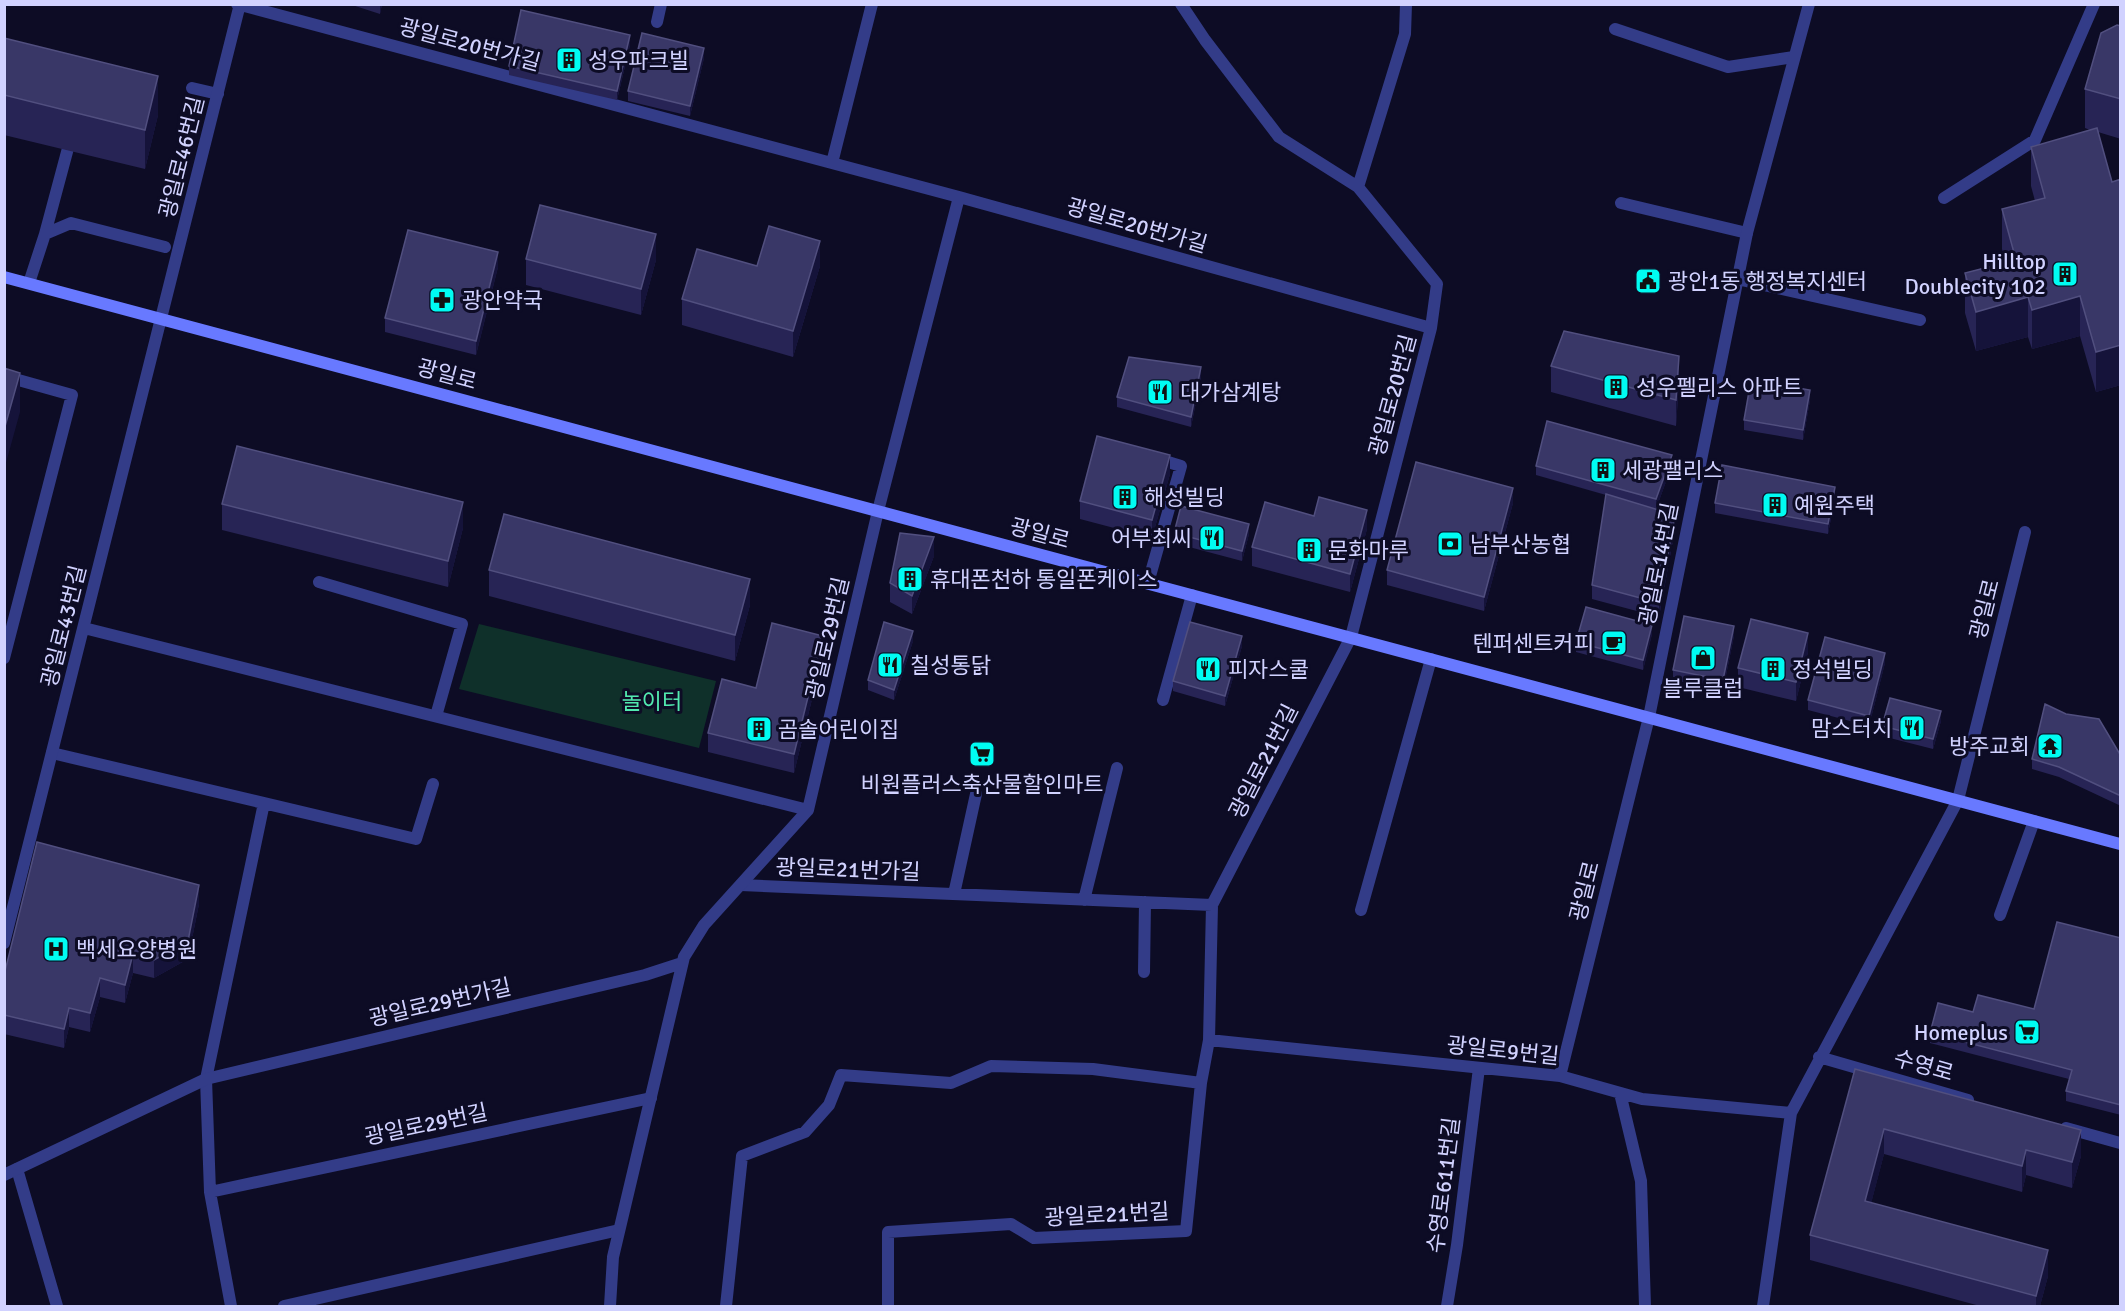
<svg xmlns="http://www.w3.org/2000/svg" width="2125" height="1311" viewBox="0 0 2125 1311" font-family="Signika,'Noto Sans KR',sans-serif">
  <rect width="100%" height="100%" fill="#0d0c25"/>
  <path fill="#0f302a" d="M479,624L716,681L699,748L459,689Z"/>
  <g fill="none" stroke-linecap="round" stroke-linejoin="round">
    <path stroke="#333c88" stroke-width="12" d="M657,22L661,4
      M1615,29L1728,67L1794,57
      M192,88L218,94
      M1944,198L2035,140L2094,4
      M1621,203L1747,233
      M45,234L71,137
      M1737,279L1920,320
      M29,283L45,234L71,223L165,247
      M4,376L72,395L4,658
      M319,582L462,624L436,716
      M1148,583L1181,466L1155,458
      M1163,700L1192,595
      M52,753L416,839L433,784
      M741,885L1212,905
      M954,894L976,794
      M1084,900L1117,768
      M1361,910L1431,659
      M2000,915L2034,821
      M1144,972L1145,902
      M1209,1040L1560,1076L1642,1099L1791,1113
      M1819,1057L1968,1100
      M1560,1076L1649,717
      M1620,1093L1641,1181L1645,1306
      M2066,1128L2120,1143
      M17,1169L57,1306
      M210,1192L651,1098
      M231,1306L210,1192L206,1079L264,803
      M284,1306L619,1230
      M726,1306L742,1156L805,1132L829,1105L841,1075L951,1083L991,1066L1093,1069L1201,1083L1209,1040L1212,905L1351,637
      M888,1306V1232L1011,1224L1034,1238L1186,1231L1201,1083
      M1447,1306L1457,1245L1479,1068
      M1763,1306L1791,1113L1958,800L2025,532"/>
    <path stroke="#333c88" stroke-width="12" d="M237,4L959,197L1431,328
      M1181,4L1205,40L1279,137L1358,187L1437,284L1431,328L1351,637
      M832,163L872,4
      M1358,187L1405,34L1406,4
      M84,628L808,810
      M1649,717L1747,233L1809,4
      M4,943L240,4
      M4,1175L206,1079L645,975L682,963
      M610,1306L613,1257L684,957L704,925L808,810L878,511L959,197"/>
    <path stroke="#6879ff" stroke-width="12" d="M4,277L2120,844"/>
  </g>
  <path fill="#272455" d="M349,4H382L380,14Z
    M2121,26V139L2098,132L2112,182L2121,179V385L2096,392L2080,336L2032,349L2028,337L1976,351L1965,313V273L2006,262L2002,249V209L2035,201L2031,186V147L2090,130L2085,128V89Z
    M4,38L158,115L145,169L4,135Z
    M630,45L617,100L509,75V66Z
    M704,58L690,116L628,101V91Z
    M526,259L656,260L641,315L526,285Z
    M820,266L793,357L682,325V299Z
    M498,267L476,355L385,332V318Z
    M1551,366L1679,382L1676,426L1551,392Z
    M1201,377L1191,427L1117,407V397Z
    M1810,400L1803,440L1744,430V420Z
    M1672,465L1656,509L1675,529L1659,617L1592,599V585L1606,495L1536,475V466Z
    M1170,474L1152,538L1080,519V501Z
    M1835,497L1828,534L1715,513V503Z
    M1513,503L1484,611L1387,585V570Z
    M222,504L463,528L448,587L222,530Z
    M1314,516L1367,529L1350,592L1252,566V547Z
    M1174,533L1249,534L1242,561L1174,543Z
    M934,556L912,614L890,602V583Z
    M489,570L750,605L735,661L489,596Z
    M1652,634L1643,670L1576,652V642Z
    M1734,636L1723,690L1673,680V670Z
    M913,641L894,700L868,690V680Z
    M1242,646L1225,706L1173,691V681Z
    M1808,652L1796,701L1738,687V668Z
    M823,654L794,773L708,752V733L756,688Z
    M1885,663L1869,726L1808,710V700Z
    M1941,721L1933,749L1882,736V726Z
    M2121,756V806L2059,777L2032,769V759Z
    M199,904L188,959L154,978L133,973L125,1003L100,997L90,1032L69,1027L64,1048L4,1034V975Z
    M2121,938V1115L2066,1101V1091L2069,1079L1930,1043V1033L2034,1009Z
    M1855,1069L2081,1156L2072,1188L2026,1175L2022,1192L1884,1154L1871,1203L2048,1276L2040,1306H1980L1810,1260V1235Z"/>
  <path fill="#15133a" d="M380,4H382L380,14Z
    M630,35V45L617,100V91Z
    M704,48V58L690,116V106Z
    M158,76V115L145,169V130Z
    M656,234V260L641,315V289Z
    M820,241V266L793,357V331Z
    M498,252V267L476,355V341Z
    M2080,296V336L2032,349V310Z
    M2028,297V337L1976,351V312Z
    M2121,345V385L2096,392V352Z
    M1679,356V382L1676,426V400Z
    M1201,367V377L1191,427V417Z
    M20,373V412L4,470V430Z
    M1810,390V400L1803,440V430Z
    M1170,455V474L1152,538V520Z
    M1672,455V465L1656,509V499Z
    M1835,487V497L1828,534V524Z
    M1513,488V503L1484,611V597Z
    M463,502V528L448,587V561Z
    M1367,510V529L1350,592V574Z
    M1675,515V529L1659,617V603Z
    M1249,524V534L1242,561V551Z
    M934,537V556L912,614V596Z
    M750,579V605L735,661V635Z
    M1652,625V634L1643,670V660Z
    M1734,626V636L1723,690V680Z
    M913,631V641L894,700V690Z
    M1808,633V652L1796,701V682Z
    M823,636V654L794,773V754Z
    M1242,636V646L1225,706V696Z
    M1885,653V663L1869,726V716Z
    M1941,711V721L1933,749V739Z
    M199,885V904L188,959L154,978V960Z
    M133,954V973L125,1003V985Z
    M100,978V997L90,1032V1013Z
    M69,1008V1027L64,1048V1029Z
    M1884,1129V1154L1865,1227V1201Z
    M2081,1130V1156L2072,1188V1162Z
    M2026,1150V1175L2022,1192V1166Z
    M2048,1250V1276L2040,1306H2036V1296Z"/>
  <path fill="#393767" stroke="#514f7f" stroke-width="1.5" d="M521,10L630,35L617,91L509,66Z
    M2117,25L2121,26V99L2085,89L2101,33Z
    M642,33L704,48L690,106L628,91Z
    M4,38L158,76L145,130L4,95Z
    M2097,128L2112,182L2121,179V345L2096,352L2080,296L2032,310L2028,297L1976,312L1965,273L2016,260L2002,209L2045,198L2031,147Z
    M540,205L656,234L641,289L526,259Z
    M769,226L820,241L793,331L682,299L697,249L757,266Z
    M408,230L498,252L476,341L385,318Z
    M1564,331L1679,356L1676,400L1551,366Z
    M1129,357L1201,367L1191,417L1117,397Z
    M4,368L20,373L4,430Z
    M1751,380L1810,390L1803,430L1744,420Z
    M1547,421L1672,455L1656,499L1536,466Z
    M1097,436L1170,455L1152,520L1080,501Z
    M237,446L463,502L448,561L222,504Z
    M1416,462L1513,488L1484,597L1387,570Z
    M1722,465L1835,487L1828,524L1715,503Z
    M1606,494L1675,515L1659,603L1592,585Z
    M1319,497L1367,510L1350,574L1252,547L1265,502L1314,516Z
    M1181,506L1249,524L1242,551L1174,533Z
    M504,514L750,579L735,635L489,570Z
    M900,533L934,537L912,596L890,583Z
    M1586,607L1652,625L1643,660L1576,642Z
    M1684,616L1734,626L1723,680L1673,670Z
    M1751,619L1808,633L1796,682L1738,668Z
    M884,622L913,631L894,690L868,680Z
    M1190,622L1242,636L1225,696L1173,681Z
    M772,623L823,636L794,754L708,733L722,679L756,688Z
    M1825,637L1885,653L1869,716L1808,700Z
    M1890,698L1941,711L1933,739L1882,726Z
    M2045,704L2066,714L2099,719L2121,756V796L2059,767L2032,759Z
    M37,842L199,885L188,941L154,960L133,954L125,985L100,978L90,1013L69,1008L64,1029L4,1015V975Z
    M2057,922L2121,938V1105L2066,1091L2072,1070L1930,1033L1938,1003L1973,1012L1978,995L2034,1009Z
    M1855,1069L2081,1130L2072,1162L2026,1150L2022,1166L1884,1129L1865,1201L2048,1250L2036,1296L1810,1235Z"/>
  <defs>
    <g id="building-square" transform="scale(1.35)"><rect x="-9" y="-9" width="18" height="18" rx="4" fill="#00fcf2" stroke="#0d0c25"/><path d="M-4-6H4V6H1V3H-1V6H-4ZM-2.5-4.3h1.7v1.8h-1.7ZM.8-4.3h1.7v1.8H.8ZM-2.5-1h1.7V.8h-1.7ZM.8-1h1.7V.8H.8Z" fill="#111"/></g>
    <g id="civic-square" transform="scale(1.35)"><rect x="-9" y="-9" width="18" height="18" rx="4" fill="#00fcf2" stroke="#0d0c25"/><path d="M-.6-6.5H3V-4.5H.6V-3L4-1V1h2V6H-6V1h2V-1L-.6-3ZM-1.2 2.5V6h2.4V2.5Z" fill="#111"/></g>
    <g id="pharmacy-square" transform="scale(1.35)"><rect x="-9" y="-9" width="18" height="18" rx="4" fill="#00fcf2" stroke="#0d0c25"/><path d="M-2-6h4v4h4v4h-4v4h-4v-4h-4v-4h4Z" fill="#111"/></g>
    <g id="restaurant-square" transform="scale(1.35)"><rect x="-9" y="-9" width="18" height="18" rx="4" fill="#00fcf2" stroke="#0d0c25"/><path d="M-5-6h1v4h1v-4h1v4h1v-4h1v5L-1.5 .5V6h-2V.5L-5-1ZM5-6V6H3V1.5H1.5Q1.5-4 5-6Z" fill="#111"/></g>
    <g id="bank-square" transform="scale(1.35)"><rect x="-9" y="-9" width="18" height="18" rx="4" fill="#00fcf2" stroke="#0d0c25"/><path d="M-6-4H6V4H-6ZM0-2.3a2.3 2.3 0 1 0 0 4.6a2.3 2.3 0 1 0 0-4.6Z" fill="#111"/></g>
    <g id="cafe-square" transform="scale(1.35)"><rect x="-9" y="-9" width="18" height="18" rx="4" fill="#00fcf2" stroke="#0d0c25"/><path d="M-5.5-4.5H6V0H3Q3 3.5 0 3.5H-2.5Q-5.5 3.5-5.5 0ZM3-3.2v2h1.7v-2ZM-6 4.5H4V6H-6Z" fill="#111"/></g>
    <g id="shop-square" transform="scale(1.35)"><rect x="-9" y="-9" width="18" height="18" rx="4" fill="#00fcf2" stroke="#0d0c25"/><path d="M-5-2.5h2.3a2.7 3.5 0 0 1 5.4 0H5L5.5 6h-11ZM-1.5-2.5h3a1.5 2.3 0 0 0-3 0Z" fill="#111"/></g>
    <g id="temple-square" transform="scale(1.35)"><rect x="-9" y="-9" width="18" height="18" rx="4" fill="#00fcf2" stroke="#0d0c25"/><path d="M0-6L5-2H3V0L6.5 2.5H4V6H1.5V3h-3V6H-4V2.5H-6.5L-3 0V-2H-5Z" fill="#111"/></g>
    <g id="supermarket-square" transform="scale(1.35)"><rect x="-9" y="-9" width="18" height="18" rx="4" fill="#00fcf2" stroke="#0d0c25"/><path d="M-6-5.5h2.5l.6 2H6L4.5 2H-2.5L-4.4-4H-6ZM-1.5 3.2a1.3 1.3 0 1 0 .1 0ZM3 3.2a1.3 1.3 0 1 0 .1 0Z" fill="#111"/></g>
    <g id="hospital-square" transform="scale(1.35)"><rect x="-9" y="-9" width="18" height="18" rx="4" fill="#00fcf2" stroke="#0d0c25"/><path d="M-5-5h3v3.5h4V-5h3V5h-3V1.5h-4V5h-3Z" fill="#111"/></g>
  </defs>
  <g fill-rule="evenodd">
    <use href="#building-square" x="569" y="60"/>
    <use href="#building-square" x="2065" y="274"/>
    <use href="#civic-square" x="1648" y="281"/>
    <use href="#pharmacy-square" x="442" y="300"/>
    <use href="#building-square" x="1616" y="387"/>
    <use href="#restaurant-square" x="1160" y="392"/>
    <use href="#building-square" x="1603" y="470"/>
    <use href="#building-square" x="1125" y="497"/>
    <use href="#building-square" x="1775" y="505"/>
    <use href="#restaurant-square" x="1212" y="538"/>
    <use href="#bank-square" x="1450" y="544"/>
    <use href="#building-square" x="1309" y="550"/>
    <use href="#building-square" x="910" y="579"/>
    <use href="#cafe-square" x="1614" y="643"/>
    <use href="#shop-square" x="1703" y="658"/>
    <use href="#restaurant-square" x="890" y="665"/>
    <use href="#restaurant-square" x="1208" y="669"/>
    <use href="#building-square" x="1773" y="669"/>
    <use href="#restaurant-square" x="1912" y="728"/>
    <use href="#building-square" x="759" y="729"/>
    <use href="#temple-square" x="2050" y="746"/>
    <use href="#supermarket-square" x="982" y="754"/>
    <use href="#hospital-square" x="56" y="949"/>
    <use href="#supermarket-square" x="2027" y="1032"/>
  </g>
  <g text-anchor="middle" stroke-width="6" stroke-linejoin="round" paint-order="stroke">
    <g font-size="22" fill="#d1d2ff" stroke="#0d0c25">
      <text transform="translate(470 44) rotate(15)" y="8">광일로20번가길</text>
      <text transform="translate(181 157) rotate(-76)" y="8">광일로46번길</text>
      <text transform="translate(1137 225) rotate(16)" y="8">광일로20번가길</text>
      <text transform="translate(447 374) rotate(15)" y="8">광일로</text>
      <text transform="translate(1392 395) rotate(-75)" y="8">광일로20번길</text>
      <text transform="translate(1040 533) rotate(15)" y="8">광일로</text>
      <text transform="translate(1658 564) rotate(-79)" y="8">광일로14번길</text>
      <text transform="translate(1984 609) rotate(-76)" y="8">광일로</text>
      <text transform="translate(63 626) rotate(-76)" y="8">광일로43번길</text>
      <text transform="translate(827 638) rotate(-77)" y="8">광일로29번길</text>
      <text transform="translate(1263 761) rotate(-63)" y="8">광일로21번길</text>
      <text transform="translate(848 869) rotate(2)" y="8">광일로21번가길</text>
      <text transform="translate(1584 891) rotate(-76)" y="8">광일로</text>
      <text transform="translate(440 1002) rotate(-13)" y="8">광일로29번가길</text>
      <text transform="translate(1503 1050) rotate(6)" y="8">광일로9번길</text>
      <text transform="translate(1924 1065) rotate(16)" y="8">수영로</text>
      <text transform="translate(426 1124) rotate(-12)" y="8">광일로29번길</text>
      <text transform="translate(1443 1185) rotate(-83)" y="8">수영로611번길</text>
      <text transform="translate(1107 1214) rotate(-3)" y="8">광일로21번길</text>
    </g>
    <g font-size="22" fill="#d1d2ff" stroke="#0d0c25" text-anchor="start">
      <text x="588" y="68">성우파크빌</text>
      <text x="2046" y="269" text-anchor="end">Hilltop<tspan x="2046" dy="25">Doublecity 102</tspan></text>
      <text x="1668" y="289">광안1동 행정복지센터</text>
      <text x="462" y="308">광안약국</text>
      <text x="1636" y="395">성우펠리스 아파트</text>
      <text x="1180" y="400">대가삼계탕</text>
      <text x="1622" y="478">세광팰리스</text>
      <text x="1144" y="505">해성빌딩</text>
      <text x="1794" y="513">예원주택</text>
      <text x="1192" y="546" text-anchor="end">어부최씨</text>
      <text x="1470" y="552">남부산농협</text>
      <text x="1328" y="558">문화마루</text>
      <text x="930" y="587">휴대폰천하 통일폰케이스</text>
      <text x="1594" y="651" text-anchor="end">텐퍼센트커피</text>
      <text x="910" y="673">칠성통닭</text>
      <text x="1228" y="677">피자스쿨</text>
      <text x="1792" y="677">정석빌딩</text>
      <text x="1703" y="696" text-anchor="middle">블루클럽</text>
      <text x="1892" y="736" text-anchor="end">맘스터치</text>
      <text x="778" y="737">곰솔어린이집</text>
      <text x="2030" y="754" text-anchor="end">방주교회</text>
      <text x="982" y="792" text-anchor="middle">비원플러스축산물할인마트</text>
      <text x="76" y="957">백세요양병원</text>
      <text x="2008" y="1040" text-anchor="end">Homeplus</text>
    </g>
    <g font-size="22" fill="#52eaaf" stroke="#0d0c25">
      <text x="652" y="709">놀이터</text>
    </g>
  </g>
  <rect width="2125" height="1311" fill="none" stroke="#d1d2ff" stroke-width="12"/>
</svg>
